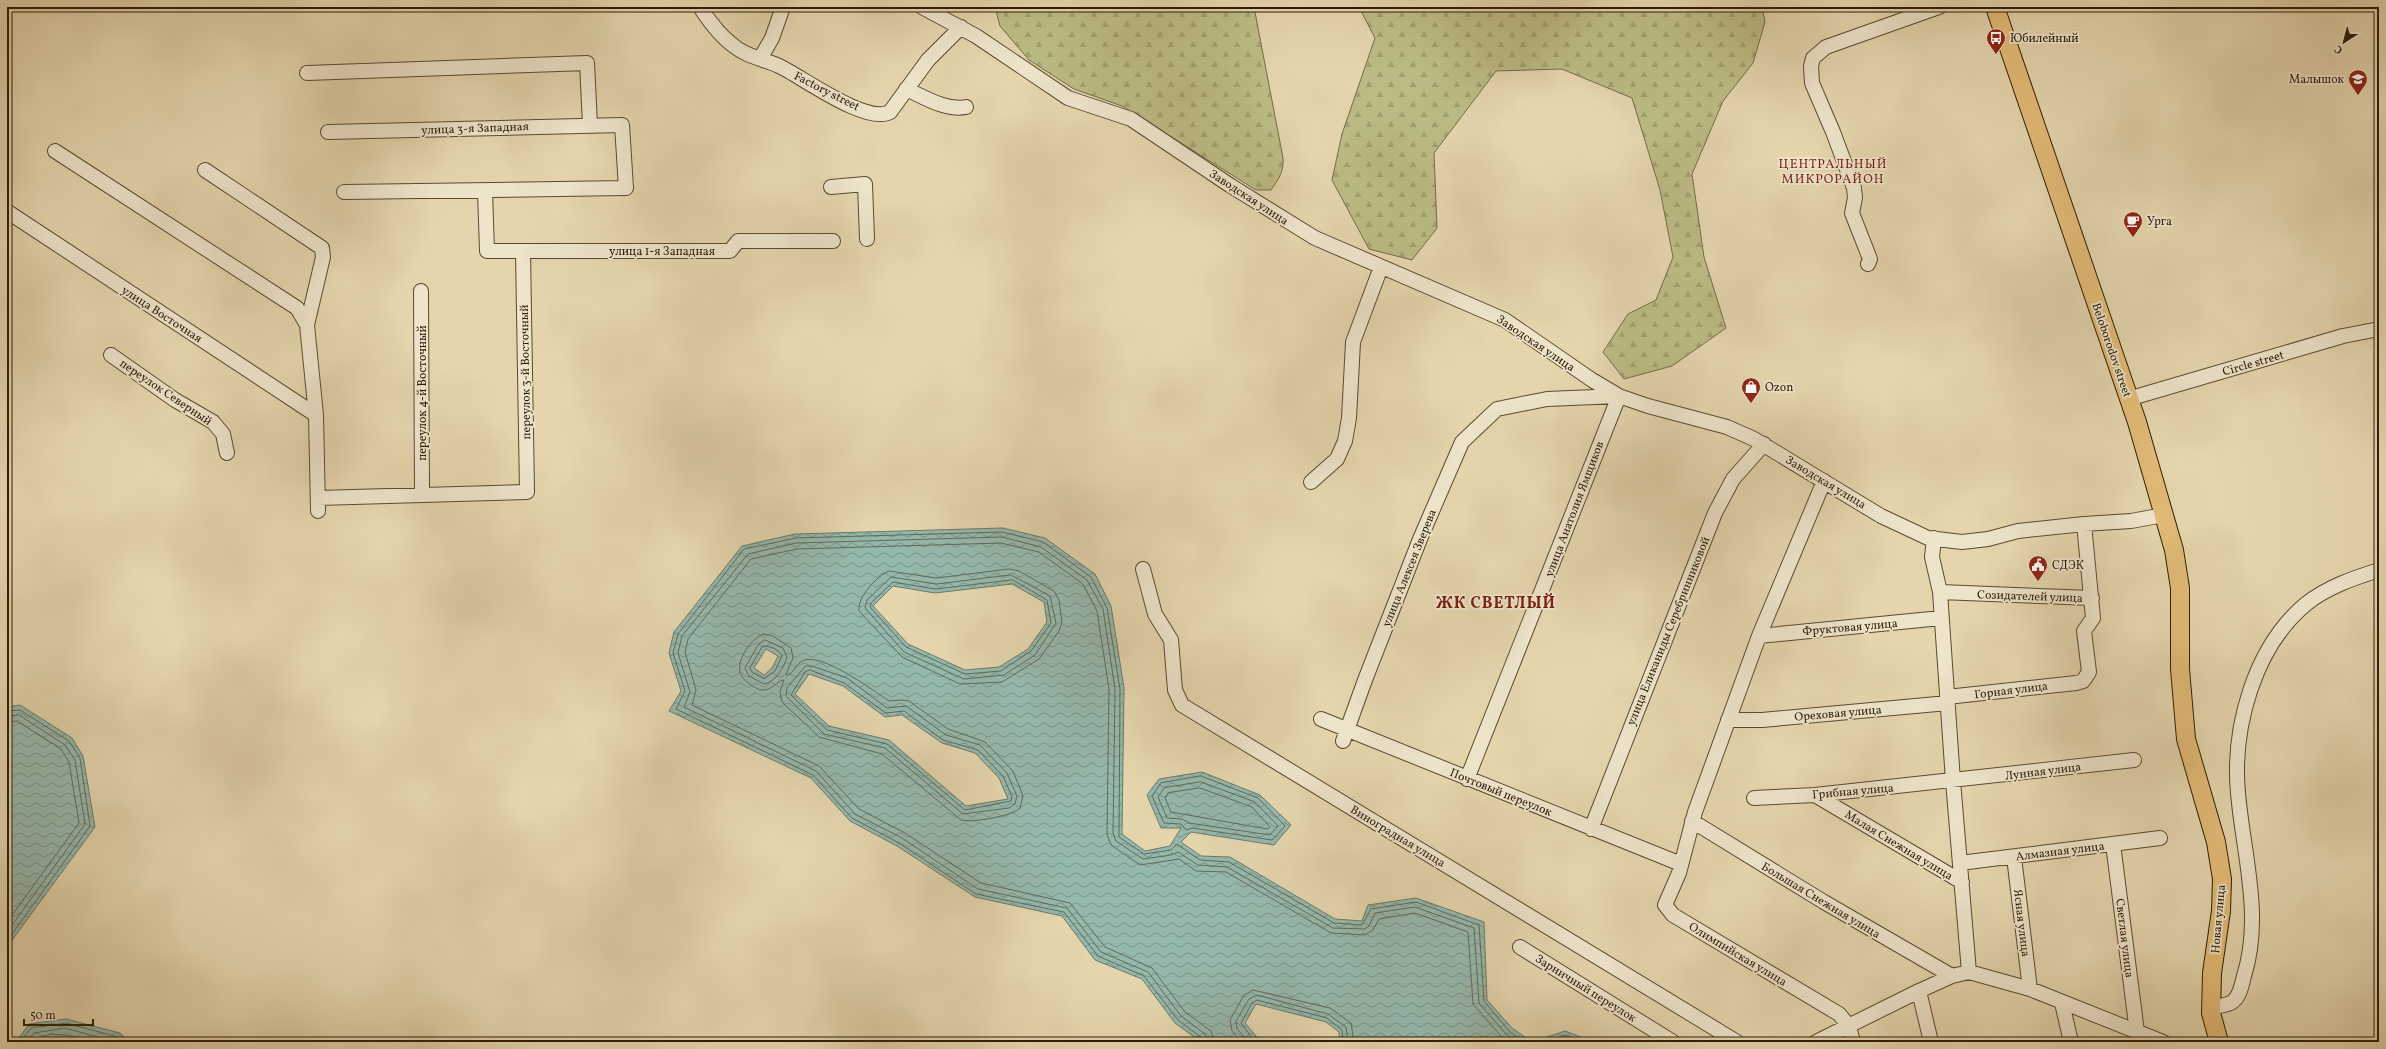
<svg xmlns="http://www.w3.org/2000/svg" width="2386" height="1049" viewBox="0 0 2386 1049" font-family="Vollkorn,serif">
  <defs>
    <pattern id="forest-firs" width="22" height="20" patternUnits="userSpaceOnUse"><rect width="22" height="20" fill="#bcbb85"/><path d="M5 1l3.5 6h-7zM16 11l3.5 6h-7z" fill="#a2a071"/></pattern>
    <pattern id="water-waves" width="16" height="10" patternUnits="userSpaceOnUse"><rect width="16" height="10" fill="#95b8ac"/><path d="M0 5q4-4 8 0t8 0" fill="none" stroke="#7a958a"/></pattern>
  </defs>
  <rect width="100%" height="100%" fill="#e4d5ad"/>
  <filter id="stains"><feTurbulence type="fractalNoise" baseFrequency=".005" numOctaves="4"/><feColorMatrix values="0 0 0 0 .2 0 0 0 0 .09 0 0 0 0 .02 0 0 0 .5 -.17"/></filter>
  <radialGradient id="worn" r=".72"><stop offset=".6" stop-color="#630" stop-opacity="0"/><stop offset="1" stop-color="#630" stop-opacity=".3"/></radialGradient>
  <path fill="url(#forest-firs)" stroke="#746c46" d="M995,7H1254L1283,158C1284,171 1279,179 1271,190H1256L1122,106L1074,89L1029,60L1000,26Z
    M1359,7H1762L1765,22L1753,63L1723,101L1692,174L1704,257L1726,328L1672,366L1624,379L1603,352L1628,314L1656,300L1673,257L1660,190L1632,98L1562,69L1496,71L1434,153L1437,228L1412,260L1369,249L1332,180L1342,134L1375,38Z"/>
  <path fill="url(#water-waves)" stroke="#6b7a6a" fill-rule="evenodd" d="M1003,528L1045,538L1095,574L1111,606L1124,688L1122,834L1145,851L1170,846L1181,828H1161L1147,795L1159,779L1202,772L1260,795L1291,825L1274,845L1191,832L1181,842L1201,856L1230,857L1335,919L1362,921L1368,905L1416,898L1484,922L1487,1000L1512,1028L1532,1042H1339V1032L1326,1022L1256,1004L1245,1023L1261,1042H1201L1175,1023L1142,979L1095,960L1062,916L975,897L897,846L850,821L811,778L669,711L681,691L669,653L674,632L742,546L795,534ZM1012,584L1044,602L1047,622L1028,649L999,667L965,670L908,644L873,606L893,586L935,593ZM766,649L778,656L772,668L764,675L754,668ZM809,674L843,686L885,717L902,715L942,743L975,753L999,778L1008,799L966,806L889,740L829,726L795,694Z
    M20,705L72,738L83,756L95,827L7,947V707Z
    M66,1019L120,1033L129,1042H16L29,1024Z
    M1565,1031L1594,1042H1532Z"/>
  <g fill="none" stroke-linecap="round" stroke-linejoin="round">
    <path stroke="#606a5a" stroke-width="1" d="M1010,569L1019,571L1054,591L1059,600L1062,623L1059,631L1039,659L1002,682L960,684L902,657L859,611C857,597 877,576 889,571L936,578Z
      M1011,575L1050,596L1056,623L1035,655L1004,675L964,679L904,652L865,608L867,600L891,577L936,584Z
      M1013,580L1047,600L1051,623L1031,651L1001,671L965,674L906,647L870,607L871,603L893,582L935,589Z
      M764,634L773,636L791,648L793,658L786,674L787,676C794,673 796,663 804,660C825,654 872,690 889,701L902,700L909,701L948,729L985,742L1013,771L1023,796L1020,808C1013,816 972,823 961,820L882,754L819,737L782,702L780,692L784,680C776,681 772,691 762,690C758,690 755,687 751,685C746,681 741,678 740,671C737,659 752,637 764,634Z
      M765,640L783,648L787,657C784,667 776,682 764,684L749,676L745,668L758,645Z
      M763,646C769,645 780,650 782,656L775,671L764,679L752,672L750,668Z
      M806,666H812L847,678L887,708L906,706L946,735L980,745L1007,773L1017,796L1015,804L1009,808L963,814L885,748L824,734L786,696L787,688Z
      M810,670L844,683L886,713L904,711L943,740L978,750L1003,776L1012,797L1011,801L965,810L887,744L827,730L791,695L805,672Z
      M7,711L20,710L69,741L80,758L90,826L7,941
      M7,716L19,715L65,745L75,760L85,824L7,932
      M7,722L17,721L61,749L69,762L79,823L7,922
      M1201,776L1258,798L1285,826L1272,840L1192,828L1186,830L1181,824L1164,823L1152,796L1161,783Z
      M1201,782L1255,802L1278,826L1270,835L1189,823L1182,819L1167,818L1158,797L1164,788Z
      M1200,788L1252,807L1270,827L1267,829L1171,812L1165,798L1168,793Z
      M21,1042L31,1028L66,1023L118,1037L123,1042
      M27,1042L34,1033L65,1028L116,1042
      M34,1042C46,1027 80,1038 95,1042
      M1203,1042L1201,1037L1178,1020L1144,976L1098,956L1064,912L976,894L899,843L852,818L813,775L676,709L685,691L673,653L678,634L744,549L796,538L1002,532L1043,542L1091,577L1107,608L1120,689L1119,837L1144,854L1171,850L1177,844L1200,860L1229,862L1334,923L1362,925L1371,909L1416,902L1479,925L1484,1001L1509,1031L1525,1042
      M1208,1042L1205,1034L1181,1016L1148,972L1101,952L1067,908L978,889L902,838L855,814L816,771L684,707L690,692L678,653L682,636L748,554L796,543L1002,537L1041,547L1087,580L1103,609L1115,689L1113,833L1116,841L1143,859L1171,855L1178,852L1198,865L1227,867L1333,928L1365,929L1369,926L1375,913L1415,907L1474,928L1479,1003L1506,1034L1517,1042
      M1214,1042L1211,1031L1185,1012L1152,968L1105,947L1070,903L981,883L905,833L859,809L819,766L692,705L696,690L685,652L688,639L751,559L797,549L1001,543L1039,552L1083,584L1097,611L1109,689L1107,834L1111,845L1140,865L1179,859L1196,871L1226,872L1331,933L1365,935L1373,930L1379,919L1415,913L1468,932L1473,1004L1506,1042
      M1241,1042L1232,1031L1230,1020L1244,995L1253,990L1330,1008L1351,1023L1354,1042
      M1249,1042L1237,1029L1236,1021L1249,999L1257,995L1328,1014L1346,1027L1348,1042
      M1255,1042L1241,1023L1252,1003L1257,1000L1327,1018L1342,1030L1343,1042
      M1545,1042L1565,1035L1586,1042"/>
    <g stroke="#5a4a31" stroke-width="16">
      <path id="minor" d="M700,7C709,21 720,36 734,46C747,57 764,59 779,66C801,76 866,125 890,112L928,60L961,27
        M922,7L976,36L1068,98L1131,119L1231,186L1315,238L1505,320L1592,380L1619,396L1648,406L1727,427L1754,439L1881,516L1928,538L1962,542L1988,539L2018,531L2084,524L2131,521L2164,515
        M760,59L772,38L783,7
        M307,73L587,63L590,125
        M906,89C924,97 946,111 966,107
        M328,132L622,125L626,188L344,192
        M55,151L297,308L307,325L316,415L318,511
        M205,170L322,248L323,257L307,325
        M831,187L865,184L867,239
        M485,191L487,251H730L738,241H833
        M8,212L316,415
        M1868,264L1870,259L1852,213L1855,198L1854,188L1833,132L1812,83L1811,66L1813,58L1826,47L1939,7
        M421,291L422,495
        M111,355L175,400L213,422L223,434L227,453
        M2128,399L2343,336L2379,329
        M1824,481L1759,636L1695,812L1679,873L1665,905L1673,915L1839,1014L1849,1026L1853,1042
        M1311,482L1337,459L1345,441L1349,418L1353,342L1381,267
        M318,498L527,492L523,252
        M1934,538L1932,557L1940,592L1953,781L1969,972
        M1143,569L1155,614L1171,640L1175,690L1182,705L1737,1042
        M1940,592L2092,598
        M1759,636L1941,618
        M1947,697L2076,683L2083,681L2089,672L2084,631L2093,618L2084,524
        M1321,719L1681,864
        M1728,720H1762L1948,703
        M1343,741L1365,680L1420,539L1462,442L1497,409L1547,399L1619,396L1467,779
        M1815,795L1962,882
        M1754,798L1815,795L2134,760
        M1692,821L1824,902L1952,976
        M1591,829L1715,513L1733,479L1764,444
        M2113,844L2137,1032
        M2014,857L2030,989
        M1960,863L2160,838
        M1520,947L1673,1042
        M1919,991L1931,1042
        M2062,1003L2071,1042
        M2211,1007C2217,1006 2227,1006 2232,1002C2240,997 2242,984 2244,976C2263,916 2243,853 2238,793C2232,728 2254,647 2306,604C2327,587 2354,578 2379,570
        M1816,1042L1919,991L1952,976L1969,972L2030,989L2163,1042"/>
    </g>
    <g stroke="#2c1c08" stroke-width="20">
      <path id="major" d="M1995,7L2137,422L2174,550L2180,588V669L2186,739L2216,842L2222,879L2221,911L2212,973L2211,1013L2219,1042"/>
    </g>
    <use href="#minor" stroke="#ede4ca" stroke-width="14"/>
    <use href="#major" stroke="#e2ba76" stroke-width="18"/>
  </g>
  <defs>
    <g id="bus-pin" transform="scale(1)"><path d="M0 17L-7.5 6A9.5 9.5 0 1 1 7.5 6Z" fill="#8f2418" stroke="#ede4ca"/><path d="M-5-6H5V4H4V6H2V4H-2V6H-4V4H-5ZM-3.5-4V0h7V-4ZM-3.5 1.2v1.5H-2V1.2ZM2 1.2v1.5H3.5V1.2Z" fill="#fff"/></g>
    <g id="school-pin" transform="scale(1)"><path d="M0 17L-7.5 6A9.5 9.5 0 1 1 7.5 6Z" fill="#8f2418" stroke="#ede4ca"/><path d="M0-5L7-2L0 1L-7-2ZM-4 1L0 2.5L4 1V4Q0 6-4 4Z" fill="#fff"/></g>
    <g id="cafe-pin" transform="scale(1)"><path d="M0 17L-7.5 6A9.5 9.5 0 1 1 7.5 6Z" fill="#8f2418" stroke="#ede4ca"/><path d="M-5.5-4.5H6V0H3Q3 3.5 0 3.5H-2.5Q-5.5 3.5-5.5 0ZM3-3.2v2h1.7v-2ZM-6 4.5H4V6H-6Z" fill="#fff"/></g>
    <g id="shop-pin" transform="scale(1)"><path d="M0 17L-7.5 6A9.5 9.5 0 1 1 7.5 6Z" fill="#8f2418" stroke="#ede4ca"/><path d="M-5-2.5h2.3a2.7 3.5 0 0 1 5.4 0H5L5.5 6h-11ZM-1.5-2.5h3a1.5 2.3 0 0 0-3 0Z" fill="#fff"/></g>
    <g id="civic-pin" transform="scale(1)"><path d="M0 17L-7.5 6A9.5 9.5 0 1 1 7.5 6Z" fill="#8f2418" stroke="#ede4ca"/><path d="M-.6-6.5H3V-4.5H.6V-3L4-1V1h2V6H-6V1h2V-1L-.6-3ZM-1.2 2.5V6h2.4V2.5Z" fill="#fff"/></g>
  </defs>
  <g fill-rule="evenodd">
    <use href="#bus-pin" x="1996" y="38"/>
    <use href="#school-pin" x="2358" y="79"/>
    <use href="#cafe-pin" x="2133" y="221"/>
    <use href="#shop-pin" x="1751" y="387"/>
    <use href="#civic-pin" x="2038" y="565"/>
  </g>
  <g text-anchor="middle" stroke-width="3.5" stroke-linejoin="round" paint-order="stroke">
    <g font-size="12" fill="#2c1c08" stroke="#ede4ca" text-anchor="start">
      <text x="2010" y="42">Юбилейный</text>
      <text x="2344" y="83" text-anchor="end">Малышок</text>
      <text x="2147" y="225">Урга</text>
      <text x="1765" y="391">Ozon</text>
      <text x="2052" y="569">СДЭК</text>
    </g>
    <g font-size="12" fill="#2c1c08" stroke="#ede4ca">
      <text transform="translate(827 91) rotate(27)" y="4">Factory street</text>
      <text transform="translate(475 128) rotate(-2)" y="4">улица 3-я Западная</text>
      <text transform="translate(1249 197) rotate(33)" y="4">Заводская улица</text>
      <text x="662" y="255">улица 1-я Западная</text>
      <text transform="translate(162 314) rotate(33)" y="4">улица Восточная</text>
      <text transform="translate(1536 343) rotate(34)" y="4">Заводская улица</text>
      <text transform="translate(2112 350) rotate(71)" y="4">Beloborodov street</text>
      <text transform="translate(2253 363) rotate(-16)" y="4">Circle street</text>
      <text transform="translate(525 372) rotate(-91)" y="4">переулок 3-й Восточный</text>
      <text transform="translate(166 392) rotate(34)" y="4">переулок Северный</text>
      <text transform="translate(422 393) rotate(-90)" y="4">переулок 4-й Восточный</text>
      <text transform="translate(1826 482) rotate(31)" y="4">Заводская улица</text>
      <text transform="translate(1574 509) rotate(-69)" y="4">улица Анатолия Ямщиков</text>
      <text transform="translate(1409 568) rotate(-68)" y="4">улица Алексея Зверева</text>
      <text transform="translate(2030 596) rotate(2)" y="4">Созидателей улица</text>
      <text transform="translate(1850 627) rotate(-5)" y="4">Фруктовая улица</text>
      <text transform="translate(1668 631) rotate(-68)" y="4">улица Еликаниды Серебринниковой</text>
      <text transform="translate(2011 690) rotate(-7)" y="4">Горная улица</text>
      <text transform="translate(1838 713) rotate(-5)" y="4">Ореховая улица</text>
      <text transform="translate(2043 771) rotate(-7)" y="4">Лунная улица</text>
      <text transform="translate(1853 791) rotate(-5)" y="4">Грибная улица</text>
      <text transform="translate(1501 792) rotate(22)" y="4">Почтовый переулок</text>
      <text transform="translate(1398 836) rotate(31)" y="4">Виноградная улица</text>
      <text transform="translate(1899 845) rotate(31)" y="4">Малая Снежная улица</text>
      <text transform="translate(2060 851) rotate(-7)" y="4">Алмазная улица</text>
      <text transform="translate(1821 900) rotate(31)" y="4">Большая Снежная улица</text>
      <text transform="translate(2218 919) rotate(-85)" y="4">Новая улица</text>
      <text transform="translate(2022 923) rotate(83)" y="4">Ясная улица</text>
      <text transform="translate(2125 938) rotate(83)" y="4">Светлая улица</text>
      <text transform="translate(1738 954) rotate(31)" y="4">Олимпийская улица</text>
      <text transform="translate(1586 988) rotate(32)" y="4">Зарничный переулок</text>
    </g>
    <g font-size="13" letter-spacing="1" fill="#7a1f14" stroke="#ede4ca">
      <text x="1833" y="168">ЦЕНТРАЛЬНЫЙ<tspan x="1833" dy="15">МИКРОРАЙОН</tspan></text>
    </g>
    <g font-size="16" font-weight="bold" letter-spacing="1" fill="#7a1f14" stroke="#ede4ca">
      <text x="1496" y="608">ЖК СВЕТЛЫЙ</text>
    </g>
  </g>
  <rect width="2386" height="1049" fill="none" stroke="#e4d5ad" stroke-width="24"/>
  <rect x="8" y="8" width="2370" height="1033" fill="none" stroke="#2c1c08" stroke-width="2"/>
  <rect x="12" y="12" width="2362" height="1025" fill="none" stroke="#2c1c08"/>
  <g transform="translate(2344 42) rotate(216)" stroke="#ede4ca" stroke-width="3" paint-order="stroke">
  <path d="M0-3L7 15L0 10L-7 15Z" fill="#2c1c08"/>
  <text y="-6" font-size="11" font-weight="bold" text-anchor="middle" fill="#2c1c08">С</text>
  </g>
  <path d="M24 1019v6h69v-6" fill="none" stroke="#2c1c08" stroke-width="2"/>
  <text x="30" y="1019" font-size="12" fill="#2c1c08" stroke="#ede4ca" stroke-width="3" paint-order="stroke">50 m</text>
  <rect width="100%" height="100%" filter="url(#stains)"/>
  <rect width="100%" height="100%" fill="url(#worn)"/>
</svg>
